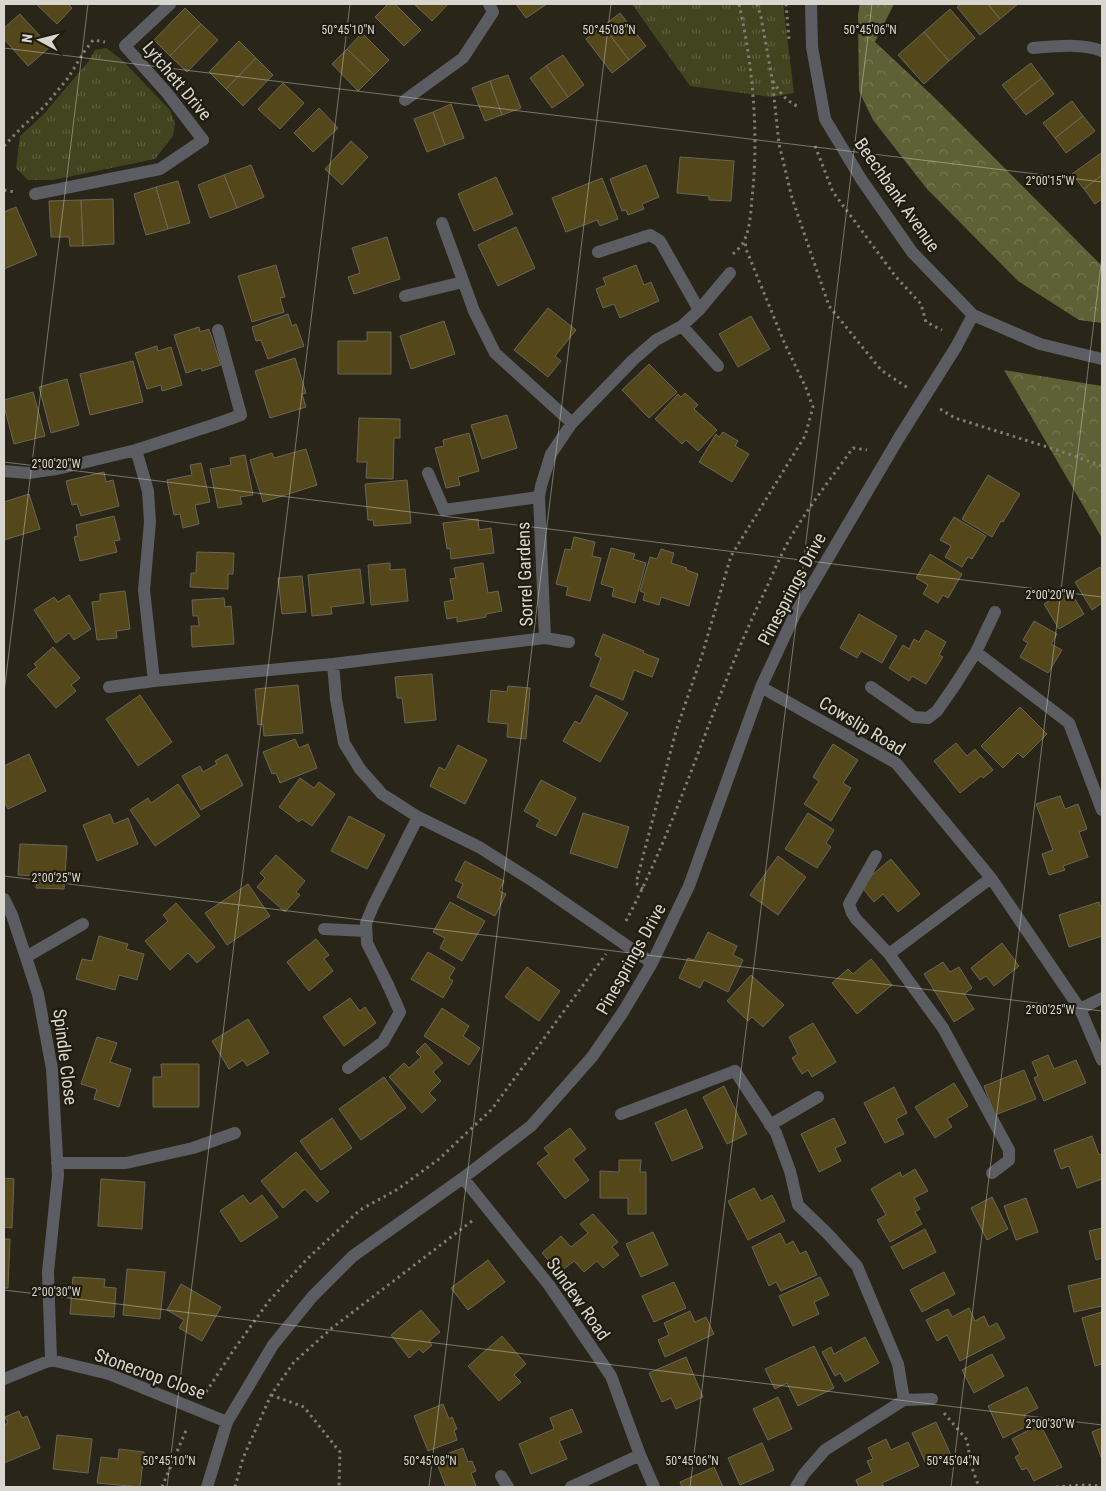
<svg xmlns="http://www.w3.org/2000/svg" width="1106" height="1491" viewBox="0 0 1106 1491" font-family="'Roboto Condensed',sans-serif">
  <defs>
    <pattern id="grass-tufts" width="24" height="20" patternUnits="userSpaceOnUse" patternTransform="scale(1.25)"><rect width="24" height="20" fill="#42441f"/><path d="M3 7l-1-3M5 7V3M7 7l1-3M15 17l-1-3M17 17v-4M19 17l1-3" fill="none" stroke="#5d5e3e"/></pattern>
    <pattern id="forest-crowns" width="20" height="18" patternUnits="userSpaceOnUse" patternTransform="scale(1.25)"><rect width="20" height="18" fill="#5e6135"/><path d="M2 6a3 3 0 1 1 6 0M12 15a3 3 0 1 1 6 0" fill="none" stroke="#747751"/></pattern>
  </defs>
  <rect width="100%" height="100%" fill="#292519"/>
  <path fill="url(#grass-tufts)" d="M632,4H783L794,93L772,97L690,86Z
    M106,48L122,60L170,110L175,123L173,136L155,159L53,180H28L16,168L20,136L43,115L88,62L95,50Z"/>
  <path fill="url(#forest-crowns)" d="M860,4H894L875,42L936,99L1102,266V323L1079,320L1018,281L927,189L873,120L859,91L858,15Z
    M1004,370L1102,386V538Z"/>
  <path fill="#54471a" stroke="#6a6657" d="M36,4H68L72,8L57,24Z
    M388,4H395L421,30L404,46L375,17Z
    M414,4H448L432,21Z
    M516,4H547L526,18Z
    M961,4H988L1000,19L980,35L957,7Z
    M988,4H1018L1000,19Z
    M185,8L201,24L170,56L154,40Z
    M950,9L975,38L949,61L924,32Z
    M620,13L646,46L629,60L603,26Z
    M20,14L50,47L28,66L4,39V28Z
    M201,24L218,40L187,72L170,56Z
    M603,26L629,60L612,73L586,39Z
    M924,32L949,61L924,84L898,55Z
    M362,33L389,60L374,75L347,49Z
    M239,41L256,58L226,89L209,72Z
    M347,49L374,75L358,91L332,64Z
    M563,55L584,85L568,97L546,66Z
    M256,58L273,75L243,106L226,89Z
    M1031,63L1042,78L1014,100L1002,85Z
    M546,66L568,97L552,108L530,78Z
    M508,75L521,108L502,115L490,81Z
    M1042,78L1054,94L1026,115L1014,100Z
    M490,81L502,115L485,121L472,88Z
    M283,83L304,103L280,129L258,109Z
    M1072,101L1083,116L1055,138L1043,123Z
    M451,104L464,138L445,145L433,112Z
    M319,108L338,128L313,152L294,133Z
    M433,112L445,145L427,152L414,119Z
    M1083,116L1095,131L1066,153L1055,138Z
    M351,141L368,157L342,185L325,169Z
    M1101,153L1102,154V175L1084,189L1072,174Z
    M680,157L734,161L731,201L709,200V196L677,193Z
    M251,165L264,197L237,208L224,175Z
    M646,165L659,197L642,204L644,209L628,215L626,210L622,211L610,179Z
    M224,175L237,208L210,218L198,185Z
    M1102,175V199L1095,204L1084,189Z
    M496,177L513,214L474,231L458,194Z
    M602,178L618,219L600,226L597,220L566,232L552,198Z
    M178,181L190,223L168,229L156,187Z
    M156,187L168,229L146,235L134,194Z
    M113,199L114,244L83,246L81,200Z
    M81,200L83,246H70L69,237H51L49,201Z
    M16,207L37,255L4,269V212Z
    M516,227L535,268L498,286L478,245Z
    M387,237L400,279L354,294L348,277L360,273L352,248Z
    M276,265L285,297L280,298L284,312L252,322L238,276Z
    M636,265L644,285L651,282L659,301L620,318L614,304L603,308L596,289L606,285L603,278Z
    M548,308L576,330L555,356L561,361L548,377L514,350Z
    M288,314L292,326L296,324L304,346L268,359L261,340L256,341L252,327Z
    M751,316L770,349L738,367L719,334Z
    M444,321L455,354L411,369L400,336Z
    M199,327L200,332L209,329L221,365L202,371L201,368L186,373L174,335Z
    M367,332H391V374H338V341H367Z
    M157,346L158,351L171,347L182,385L162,391L161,385L147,389L135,353Z
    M295,358L306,393L302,394L306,407L270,418L255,371Z
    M133,361L143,402L90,415L80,374Z
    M649,364L677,392L649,418L622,390Z
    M67,379L79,425L51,433L39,387Z
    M33,392L45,436L14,444L4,406V400Z
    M685,393L698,405L694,409L717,430L698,451L686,440L682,444L655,419L678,394L681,397Z
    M507,415L517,448L482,459L471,425Z
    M359,418L400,419V438H394L393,479L366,478L367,462H357Z
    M723,432L738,441L735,446L749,454L732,482L699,462L716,434L719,437Z
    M469,433L479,471L458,477L460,485L446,488L435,448L444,446L443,440Z
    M306,449L317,485L263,502L250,460L272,453L274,458Z
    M245,455L253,495L240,497L242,504L218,508L210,469L231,465L230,458Z
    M201,463L210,502L195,505L199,524L183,528L180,514L174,515L167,480L192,475L190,465Z
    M104,472L106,482L113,480L119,506L81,516L77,504L72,505L66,481Z
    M988,475L1020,494L1003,522L1001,521L992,537L962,519Z
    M407,480L411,523L374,526L373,520H368L365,484Z
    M29,494L40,529L4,540V502Z
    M114,516L120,540L114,541L117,552L80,561L74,537L78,536L76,525Z
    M954,517L986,536L972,559L968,557L962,567L945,557L951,546L940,540Z
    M478,519L479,530L491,528L494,553L451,559L450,548L447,549L443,523Z
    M574,537L595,542L592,556L601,558L590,601L566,595L568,587L556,584L565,549L571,550Z
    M611,548L635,554L633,559L646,563L635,603L612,596L614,588L601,584Z
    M661,549L674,553L671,563L687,568L686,570L698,574L689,606L661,597L659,605L643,600L645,593L640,591L650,557L657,559Z
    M197,552L234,553L233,574H228V589L190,587L191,573H196Z
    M930,554L962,574L948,598L943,595L938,603L923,594L928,585L916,578Z
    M390,563V570L405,569L408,601L371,605L368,565Z
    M483,563L488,593L498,591L502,611L486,614V617L457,622V617L447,619L444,602L454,600L450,579L456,578L454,568Z
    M1100,567L1102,570V603L1092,610L1075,582Z
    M360,569L364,603L331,607L332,614L312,616L308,575Z
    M302,576L306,612L282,614L278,578Z
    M1069,589L1084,614L1059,629L1044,604Z
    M125,591L130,629L116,631L117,638L97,640L92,602L100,601V594Z
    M69,595L91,629L74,640L69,633L56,643L34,610L54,597L58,602Z
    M224,598L225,607L231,606L234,644L192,647L191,626H199L198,616H193L192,600Z
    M859,614L897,636L882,663L861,651L857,658L840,648Z
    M1034,621L1057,634L1051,644L1062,650L1048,673L1020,657L1028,643L1023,640Z
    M926,630L946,642L939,655L943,657L926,684L912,676L909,681L889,668L903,645L909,649L914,639L919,642Z
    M603,634L644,651L643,653L659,659L652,677L634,670L623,700L590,686L601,658L595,655Z
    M53,647L80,678L71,685L76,691L56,708L27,675L37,667L34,664Z
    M432,674L436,720L405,723L402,698H397L395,677Z
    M298,685L303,733L264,736L263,724L258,725L255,689Z
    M508,686L530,688L526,739L507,737L508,724L488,722L491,690L507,692Z
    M140,695L172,742L138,766L106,719Z
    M596,695L628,713L600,762L563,741L575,721L580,724Z
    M1020,707L1047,734L1023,758L1018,753L1003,768L981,746Z
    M295,739L299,748L308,744L317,768L280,783L276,773L272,774L263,752Z
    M956,743L967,756L975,749L993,770L983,778L981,776L960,793L934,761Z
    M833,744L858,760L843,783L851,788L831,821L804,804L819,781L813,777Z
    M458,745L487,760L465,804L430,786L439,767L445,770Z
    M29,754L46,791L8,809L4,801V766Z
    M227,754L243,785L201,810L182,776L200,766L203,772L217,764L215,761Z
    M300,778L314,788L319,782L335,794L312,826L302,819L299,822L279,807Z
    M541,780L576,798L556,836L536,826L540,820L524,811Z
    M178,784L200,816L155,846L130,810L148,798L151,803Z
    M1060,796L1065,809L1078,804L1087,829L1079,832L1088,857L1063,866L1065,870L1049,875L1042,854L1053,850L1036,804Z
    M583,813L629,827L617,868L570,853Z
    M808,813L834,830L826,843L831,847L817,868L785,849Z
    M110,814L114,824L128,818L138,844L97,861L83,825Z
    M349,816L385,835L367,869L331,851Z
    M20,844L67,846L64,889L36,888L37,876L18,875Z
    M276,855L305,881L296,892L300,895L285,912L257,887L265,878L260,873Z
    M778,856L806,877L778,915L750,895Z
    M891,859L920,894L898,912L883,894L874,902L860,885Z
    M465,861L504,881L499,891L506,894L495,916L457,897L463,884L455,880Z
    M248,884L270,916L227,945L205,913Z
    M450,902L485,921L462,961L440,948L445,938L433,932Z
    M1099,902L1100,906L1102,905V936L1069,947L1059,915Z
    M176,903L215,947L197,963L188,953L170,970L145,941L168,921L163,915Z
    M708,932L737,946L733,955L743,960L728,992L704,980L700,988L679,978L688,958L694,960Z
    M99,936L128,944L126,949L144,954L137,980L119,975L115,990L76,979L82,959L92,961Z
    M316,939L329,955L324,959L333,971L309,991L287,962Z
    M1002,943L1019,966L994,986L986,976L980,980L971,968Z
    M428,952L455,968L449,978L453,981L443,998L411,979Z
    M871,959L892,985L857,1014L832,983L848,969L853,974Z
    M943,962L950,972L959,967L972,988L964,994L974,1009L954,1022L924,974Z
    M527,967L560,991L539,1021L505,997Z
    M751,975L784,1005L763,1027L752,1017L748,1021L727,1001Z
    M350,998L360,1011L365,1007L376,1023L344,1046L323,1017Z
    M442,1008L469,1026L463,1036L480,1048L469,1065L424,1036Z
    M248,1019L269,1053L247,1066L243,1060L229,1069L212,1041Z
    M813,1023L836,1062L812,1077L808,1070L802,1074L792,1058L798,1054L789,1037Z
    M97,1037L117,1043L110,1062L131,1069L119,1107L94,1099L97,1089L81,1084Z
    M425,1043L443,1063L433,1072L441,1081L429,1093L436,1100L422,1113L389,1077L404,1063L409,1068L421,1057L416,1052Z
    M1048,1055L1054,1069L1076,1060L1086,1083L1044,1101L1034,1078L1038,1076L1032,1062Z
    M161,1064H199V1107H153V1077H162Z
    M1024,1070L1036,1099L995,1115L984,1086Z
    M384,1077L406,1108L361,1140L339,1109Z
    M954,1083L968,1106L947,1119L952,1127L935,1138L915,1107Z
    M724,1086L747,1134L727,1144L703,1097Z
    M894,1087L907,1113L896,1119L904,1134L885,1143L864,1103Z
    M686,1109L703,1148L672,1161L655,1123Z
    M332,1118L352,1148L321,1170L300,1141Z
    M834,1118L846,1143L835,1148L841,1161L819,1172L801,1134Z
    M570,1128L586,1149L573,1159L589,1180L565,1199L537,1163L549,1154L544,1148Z
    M1092,1136L1099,1155L1102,1154V1179L1077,1188L1069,1166L1061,1169L1054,1150Z
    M296,1152L329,1192L317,1202L305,1189L283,1208L261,1181Z
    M619,1160H641L640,1172H646V1214H628V1198H600V1171L619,1172Z
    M915,1169L928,1191L914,1198L920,1209L915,1212L922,1224L890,1242L877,1220L886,1215L871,1189L900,1172L902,1177Z
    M4,1178L14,1179L12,1228L4,1227Z
    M101,1179L145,1182L142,1229L98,1226Z
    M754,1188L761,1201L772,1195L785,1221L748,1240L728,1201Z
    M243,1195L250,1204L262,1195L278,1217L241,1242L220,1211Z
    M992,1197L1008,1229L987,1240L971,1208Z
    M1026,1198L1038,1232L1016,1240L1004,1206Z
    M593,1214L618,1242L612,1247L619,1255L603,1268L597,1261L584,1272L574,1261L559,1273L542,1253L561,1236L571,1247L588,1233L580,1224Z
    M1102,1228V1258L1096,1260L1089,1231Z
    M925,1229L936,1252L903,1269L891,1247Z
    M653,1232L668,1265L641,1277L626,1244Z
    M780,1233L786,1245L793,1241L800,1254L806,1251L817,1275L781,1291L776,1282L769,1286L752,1247Z
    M4,1239H10L8,1288H4Z
    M488,1260L505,1282L468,1310L451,1288Z
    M127,1269L165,1272L160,1319L123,1315Z
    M944,1272L955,1294L922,1312L910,1290Z
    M73,1277L105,1279L104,1287L116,1288L114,1317L70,1314Z
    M820,1277L829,1295L814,1302L819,1314L793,1326L779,1296Z
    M1102,1278V1306L1074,1312L1068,1286Z
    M674,1282L686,1308L654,1322L642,1296Z
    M181,1284L221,1307L202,1341L179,1328L184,1320L167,1310Z
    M969,1308L975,1321L984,1316L989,1327L997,1323L1005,1338L960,1361L947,1335L937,1341L926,1320L948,1309L952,1317Z
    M421,1310L440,1332L429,1341L432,1345L423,1353L419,1349L409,1358L391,1335Z
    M690,1311L695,1322L706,1317L714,1334L665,1357L658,1340L669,1335L664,1323Z
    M1102,1312V1364L1095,1366L1082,1318Z
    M502,1336L526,1364L514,1375L521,1382L499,1401L468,1366Z
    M865,1337L879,1363L845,1382L840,1373L835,1376L822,1352L831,1347L834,1354Z
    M814,1346L834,1388L798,1406L787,1383L775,1389L765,1369Z
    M992,1354L1004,1376L974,1393L962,1370Z
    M686,1357L703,1397L676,1409L671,1398L662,1402L649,1373Z
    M1027,1387L1038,1408L1024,1415L1029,1425L1003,1438L988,1406Z
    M778,1397L792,1429L768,1440L753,1409Z
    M443,1404L449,1419L452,1417L457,1429L454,1430L457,1440L428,1451L414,1416Z
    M572,1409L582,1432L559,1441L567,1459L531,1474L519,1444L554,1429L550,1418Z
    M19,1411L22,1418L27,1416L40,1448L4,1463V1425L8,1423L5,1417Z
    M936,1422L951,1455L927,1466L912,1433Z
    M1040,1424L1062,1467L1034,1481L1027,1468L1022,1470L1015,1457L1020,1454L1012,1439Z
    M1102,1428V1457H1101L1092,1432Z
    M57,1435L92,1439L88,1473L53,1469Z
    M886,1439L891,1450L908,1442L919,1466L882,1483L884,1487H859L856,1480L872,1472L867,1461L873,1459L868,1448Z
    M762,1443L774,1470L740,1485L728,1458Z
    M463,1448L468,1462L472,1461L476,1471L471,1473L476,1486L472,1487H446L435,1458Z
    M119,1449L144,1452L140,1487L97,1483L101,1457L118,1459Z
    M714,1467L723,1487H682L680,1482Z"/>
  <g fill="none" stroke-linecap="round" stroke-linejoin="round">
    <path stroke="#7f7c72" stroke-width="3" stroke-dasharray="2.5 4" stroke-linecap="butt" d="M757,4L761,17L772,78L779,144L792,198L829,306L881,370L908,388
      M786,4L789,39
      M773,81C780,93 786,101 799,107
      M4,146L22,127L44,107L68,78L84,52L93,40L105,42
      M815,146L833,192L896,277L921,304L926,322L942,330
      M4,190L15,192
      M733,254C737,250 743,245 745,239C750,227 751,211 752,198C759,135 753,65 739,4
      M940,409L955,418L1060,451L1102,466
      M643,889L636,883L676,731L702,655L731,556L805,436L813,407L806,388L784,342L746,249L745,241
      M626,921C682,815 713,697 766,589C774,571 782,552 792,535C810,505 832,477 853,448L867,450
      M206,1392L235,1348L269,1301L307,1259L360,1210L398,1189L439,1159L492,1109L606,954
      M271,1395L304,1407L340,1452L339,1487
      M944,1413L967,1440L971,1465L979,1487
      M162,1487L187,1428
      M235,1487L243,1458L271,1395L294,1362L332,1328L472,1221
      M1056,1487L1081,1485L1102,1486"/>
    <path stroke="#5c5d63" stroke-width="12" d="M35,194L160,169L203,140
      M598,252L650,235L660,241L699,310
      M216,424L241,415L218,330
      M428,473L444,510L539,497
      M871,687L914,717L928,718L937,711L955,685
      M856,919L852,913L849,904L876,856
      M943,1028L1009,1150V1160L992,1173
      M348,1068L383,1042L400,1012L388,985
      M621,1114L735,1071"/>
    <path stroke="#5c5d63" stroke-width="12" d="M170,4L125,46L167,93L203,140
      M811,4L812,47L825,119L861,179L912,252L973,315L1040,344L1102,359
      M1033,48C1056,46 1080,43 1102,51
      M405,100L463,58L493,12L489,4
      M442,223L474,311L495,353L572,423
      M405,296L463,282
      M682,326L718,366
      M956,347L973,315
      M136,450L216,424
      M4,471L28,473L57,469L136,450L148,491L150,522L144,590L154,681L333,664L545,638L539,497L541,486L551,454L572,423L633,360L656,340L682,326L699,310L730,273
      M545,638L569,642
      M976,652L1069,723L1102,810
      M333,664L336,699L344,743L360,769L382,794L418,817L479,847L536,883L652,963
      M955,685L976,652L995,612
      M109,687L154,681
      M761,687L896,763L991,878L1080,1009L1102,1060
      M4,899L12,915L38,994L52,1069L58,1175L48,1272L51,1360
      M856,919L889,954L943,1028
      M324,929L366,931
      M889,954L991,878
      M26,957L83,924
      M388,985L367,943L366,923L374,904L418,817
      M1080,1009L1102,998
      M735,1071L776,1133L790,1171L798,1205L828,1234L857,1266L898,1364L904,1400L825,1450L804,1474L796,1487
      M770,1125L818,1097
      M57,1163H126L193,1148L235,1133
      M463,1178L549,1285L611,1376L640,1455L654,1487
      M4,1379L51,1360L109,1374L227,1422
      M904,1400L932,1399
      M501,1476L508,1487
      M207,1487L227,1422L273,1345L312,1297L353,1256L463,1178L531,1126L592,1057L623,1012L652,963L689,886L761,687L795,614L900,436
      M571,1487L640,1455"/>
    <path stroke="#5c5d63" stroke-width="12" d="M900,436L956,347"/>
  </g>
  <path fill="none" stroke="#d8d6ce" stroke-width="1" stroke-opacity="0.45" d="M4,48L1102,182M4,462L1102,597M4,693L88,4M4,876L1102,1011M4,1290L1102,1425M167,1487L350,4M429,1487L611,4M690,1487L872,4M951,1487L1102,256"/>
  <g text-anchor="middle" stroke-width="4.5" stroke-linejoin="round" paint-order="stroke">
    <g font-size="18" fill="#d8d6ce" stroke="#1f1c0f">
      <text transform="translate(177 81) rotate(50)" y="6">Lytchett Drive</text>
      <text transform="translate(897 195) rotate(55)" y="6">Beechbank Avenue</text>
      <text transform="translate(525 574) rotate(-92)" y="6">Sorrel Gardens</text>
      <text transform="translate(792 589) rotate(-62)" y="6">Pinesprings Drive</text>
      <text transform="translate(862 726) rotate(31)" y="6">Cowslip Road</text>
      <text transform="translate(631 959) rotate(-61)" y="6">Pinesprings Drive</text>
      <text transform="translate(65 1057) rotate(83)" y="6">Spindle Close</text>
      <text transform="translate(578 1299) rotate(55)" y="6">Sundew Road</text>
      <text transform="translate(150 1374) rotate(20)" y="6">Stonecrop Close</text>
    </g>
  </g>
  <g font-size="12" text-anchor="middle" fill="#d8d6ce" stroke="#1f1c0f" stroke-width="4.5" stroke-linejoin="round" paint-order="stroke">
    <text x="348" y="34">50°45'10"N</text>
    <text x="609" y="34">50°45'08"N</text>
    <text x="870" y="34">50°45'06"N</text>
    <text x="1050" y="185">2°00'15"W</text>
    <text x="56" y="468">2°00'20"W</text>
    <text x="1050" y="599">2°00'20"W</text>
    <text x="56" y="882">2°00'25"W</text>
    <text x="1050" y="1014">2°00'25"W</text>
    <text x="56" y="1296">2°00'30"W</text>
    <text x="1050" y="1428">2°00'30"W</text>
    <text x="169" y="1465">50°45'10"N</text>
    <text x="430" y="1465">50°45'08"N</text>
    <text x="692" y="1465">50°45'06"N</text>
    <text x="953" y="1465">50°45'04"N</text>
  </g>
  <rect width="1106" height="1491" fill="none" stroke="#d8d6ce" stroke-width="10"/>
  <g transform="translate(40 40) rotate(277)" stroke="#1f1c0f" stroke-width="4" paint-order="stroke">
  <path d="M0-4L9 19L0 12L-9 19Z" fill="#d8d6ce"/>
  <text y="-8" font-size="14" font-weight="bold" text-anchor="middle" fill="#d8d6ce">N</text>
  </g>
</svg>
